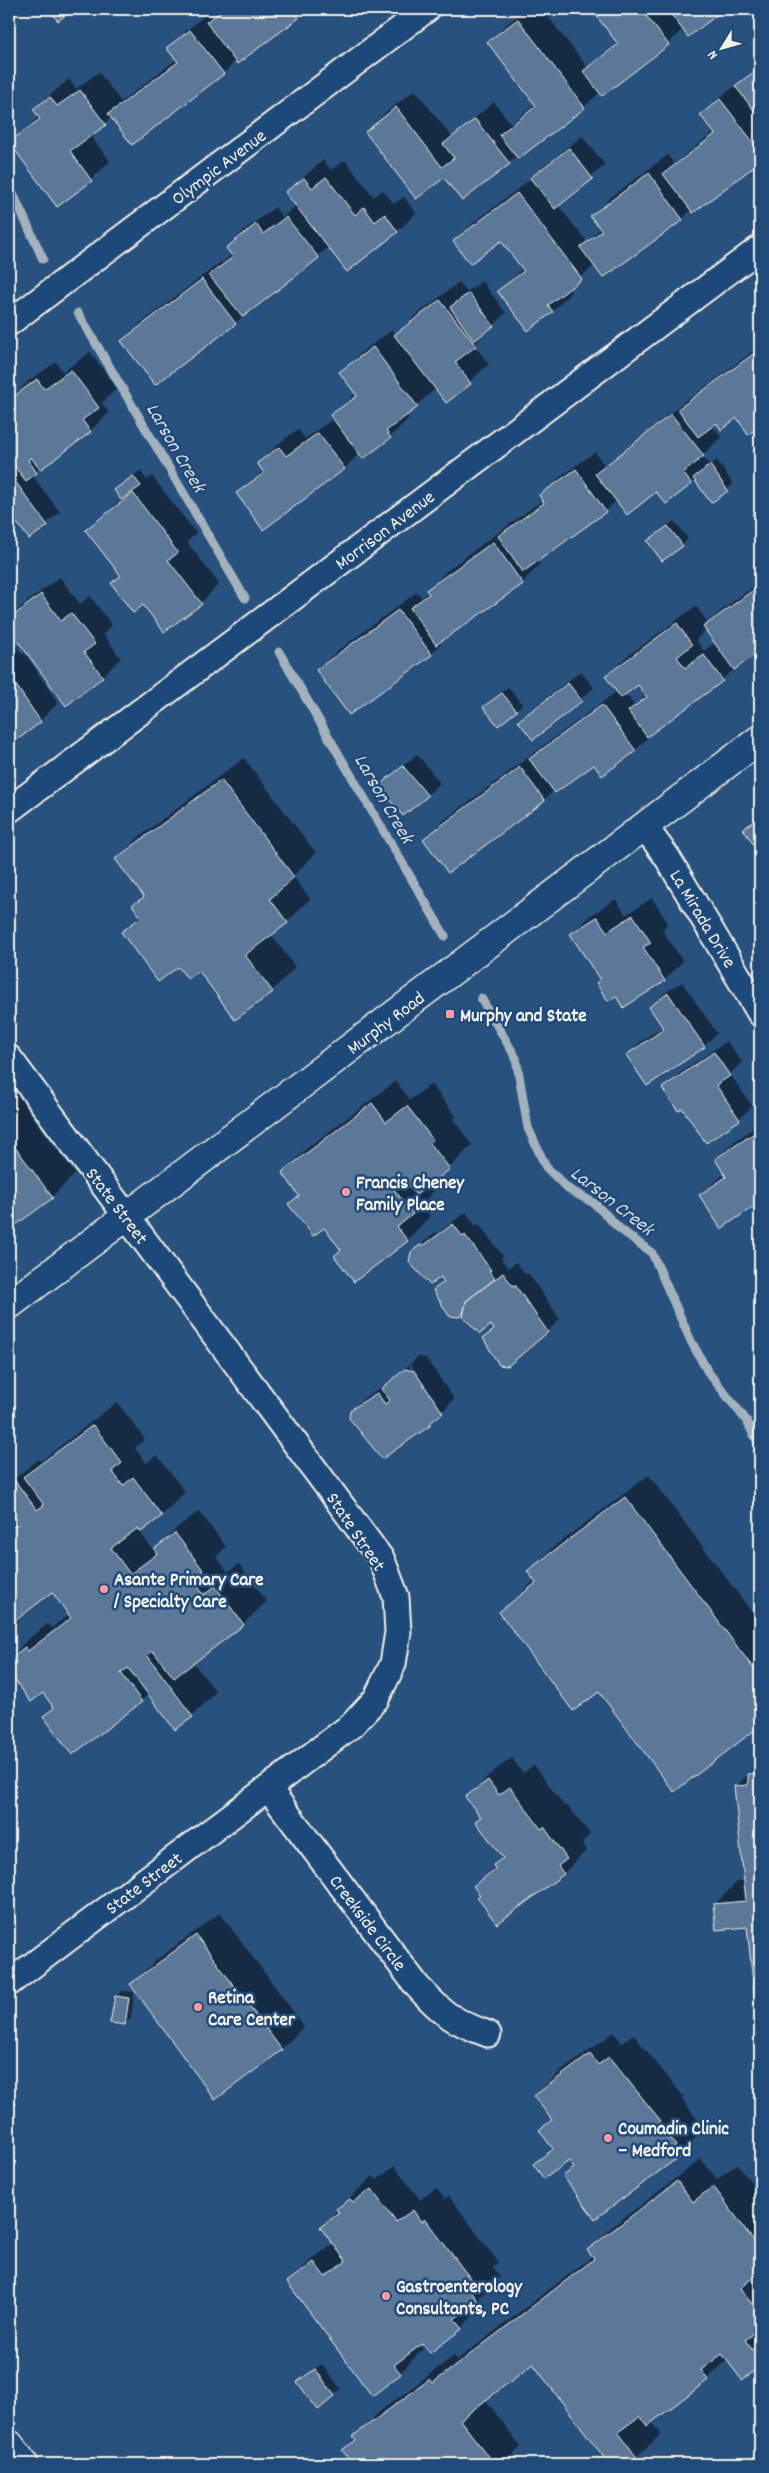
<svg xmlns="http://www.w3.org/2000/svg" width="769" height="2473" viewBox="0 0 769 2473" font-family="Dekko,sans-serif">
  <rect width="100%" height="100%" fill="#28517e"/>
  <filter id="ink" filterUnits="userSpaceOnUse"><feTurbulence type="fractalNoise" baseFrequency=".02" numOctaves="2"/><feDisplacementMap in="SourceGraphic" scale="10" xChannelSelector="R" yChannelSelector="G"/><feConvolveMatrix kernelMatrix="1 2 1 2 8 2 1 2 1" color-interpolation-filters="sRGB"/></filter>
  <g filter="url(#ink)">
    <path fill="#0007" fill-rule="evenodd" d="M222,9H306L236,60L224,73L133,144L112,117L90,135L110,161L91,180L57,205L11,142L40,116L34,109L69,79L76,89L99,72L121,102L177,59L168,48L187,30L209,12L213,17Z
      M527,9H542L588,68L618,42L593,9H723L688,35L683,29L668,44L600,92L584,107L509,163L444,176L366,132L385,113L415,90L452,137L494,102L511,124L536,103L489,42L507,24Z
      M760,64V160L693,211L691,210L682,219L595,265L568,288L571,292L553,311L528,329L499,291L523,268L501,239L455,241L473,223L532,178L544,166L582,136L605,165L558,205L587,242L601,228L592,216L611,197L668,155L674,164L714,132L702,115L720,97L740,83Z
      M323,160L331,170L345,160L374,197L383,190L394,204L404,197L416,213L398,231L347,270L329,247L235,323L155,384L122,341L141,323L221,262L222,263L232,254L227,248L246,229L275,207L282,217L297,205L287,192Z
      M482,281L506,313L474,345L489,364L447,402L436,388L406,415L409,418L390,437L360,453L345,468L263,528L238,494L264,470L258,463L277,445L298,429L305,439L334,418L332,416L356,393L341,373L359,354L392,330L396,335L414,317L459,282L467,292Z
      M760,346V424L749,433L737,416L717,421L712,425L721,437L702,456L710,465L717,460L733,484L727,490L695,479L691,483L617,500L606,511L537,560L540,564L522,583L449,635L431,654L318,670L336,652L417,592L422,598L446,571L544,499L541,495L560,477L595,452L605,466L690,397L691,398Z
      M90,352L117,388L102,403L109,413L90,431L32,475L60,512L29,538L9,510V412L14,408L9,401L27,382L56,362L63,372Z
      M140,471L147,480L152,476L196,533L187,542L219,584L201,603H144L113,584L122,574L86,531L122,499L116,490Z
      M674,521L688,539L682,545L649,541Z
      M9,544L13,550L9,554Z
      M60,577L80,604L90,596L112,625L103,634L121,658L103,676L66,704L9,627V619L24,604Z
      M760,582V650L653,732L635,751L594,763L554,790L544,800L425,839L443,821L617,691L607,676L625,658L696,606L708,623L723,609ZM706,629L716,642L704,651L696,640ZM638,684L646,695L635,706L625,693Z
      M13,642L23,655L25,653L58,703L40,721L9,744V645Z
      M581,671L594,688L533,738L520,721L533,708Z
      M508,687L522,704L516,710L491,701Z
      M417,754L440,783L427,795L380,786Z
      M244,758L316,853L293,876L310,899L287,922L271,934L295,967L272,991L178,965L123,932L141,914L134,905L144,895L117,859L140,836Z
      M760,814V852L744,829Z
      M652,898L668,923L662,930L683,961L665,980L624,1006L616,994L601,979L572,934L590,916L616,899L626,915Z
      M682,982L717,1033L704,1046L648,1084L628,1055L640,1042L664,1026L650,1007L663,994Z
      M727,1041L742,1062L730,1074L752,1106L739,1119L664,1088L677,1075Z
      M396,1081L410,1100L431,1084L456,1116L453,1119L472,1145L449,1168L430,1183L435,1190L421,1204L430,1216L407,1240L342,1249L324,1226L290,1204L300,1194L283,1172L306,1149Z
      M9,1084L75,1174L52,1197L9,1229Z
      M760,1124V1201L721,1227L700,1195L725,1173L716,1159L735,1141Z
      M466,1212L476,1226L478,1223L503,1256L501,1258L508,1268L516,1262L526,1275L528,1273L560,1319L547,1332L484,1339L494,1329L491,1323L470,1325L464,1317L465,1311L459,1316L435,1290L444,1280L412,1252L434,1233H438Z
      M418,1357L426,1358L454,1399L443,1411L411,1365L409,1366L441,1413L430,1424L351,1411L364,1398L390,1382Z
      M117,1402L145,1439L135,1448L146,1463L157,1455L185,1492L162,1515L140,1532L154,1551L179,1526L199,1511L226,1547L216,1557L228,1572L239,1564L267,1601L243,1624L193,1662L216,1692L192,1716L175,1729L149,1694L72,1753L45,1716L54,1706L43,1691L32,1700L9,1670V1659L27,1640L48,1624L51,1628L70,1614L53,1591L34,1605L9,1630V1483L39,1459L41,1461Z
      M649,1475L760,1623V1725L674,1790L599,1690L500,1612L535,1580L529,1571L552,1548Z
      M512,1758L523,1773L534,1765L565,1807L567,1805L590,1834L582,1843L587,1850L564,1873L497,1922L475,1886L503,1857L482,1817L467,1797L490,1774Z
      M760,1763V2028L759,2029L748,1926L714,1905L738,1881H745L736,1786Z
      M220,1913L304,2026L281,2050L131,1985L155,1961Z
      M122,1991L134,1992L131,2018L125,2024L116,1997Z
      M614,2032L622,2043L633,2034L684,2097L682,2099L699,2122L697,2124L702,2131L679,2155L565,2176L574,2166L569,2159L534,2165L553,2146L540,2130L552,2119L535,2096L559,2073Z
      M701,2159L717,2179L737,2164L760,2194V2365L743,2379L728,2359L707,2379L651,2422L661,2434L629,2464H611L534,2362L485,2399L521,2447L504,2464H355L344,2450L378,2413L454,2356L457,2360L593,2256L588,2250L612,2227Z
      M395,2166L420,2200L436,2188L445,2199L449,2196L498,2262L493,2267L500,2277L479,2298L484,2305L461,2328L423,2342L420,2344L423,2349L400,2373L372,2394L289,2282L312,2259L334,2243L322,2227L338,2209L373,2176L376,2180Z
      M322,2364L341,2389L318,2408L305,2376Z"/>
    <g fill="none" stroke-linecap="round" stroke-linejoin="round">
      <path stroke="#a4b2be" stroke-width="9" d="M9,185L43,259
        M78,313L245,598
        M279,652L445,936
        M481,998L516,1058L528,1128L546,1167L568,1189L594,1203L620,1229L652,1253L691,1341L708,1372L746,1420L760,1446"/>
    </g>
    <path fill="#5b7899" stroke="#f4f1e8" d="M49,9H74L58,21Z
      M225,9H292L299,18L237,64L206,22Z
      M591,9H641L669,45L602,96L583,71L618,44Z
      M667,9H725L688,37Z
      M518,19L585,108L518,159L499,135L536,106L487,42Z
      M190,30L224,74L132,145L108,114L178,62L166,48Z
      M760,67V118L735,86Z
      M80,90L106,125L70,151L92,181L57,207L9,142L40,119L33,109L50,97L57,106Z
      M720,99L760,151V162L693,213L663,174L715,134L700,115Z
      M396,107L442,167L454,158L443,144L475,119L510,164L462,201L444,178L416,199L365,132Z
      M569,148L593,179L555,209L530,178Z
      M649,173L683,220L603,278L580,247L602,231L590,216Z
      M326,177L355,215L364,207L375,222L385,214L398,232L347,272L285,192L304,178L312,188Z
      M517,193L582,279L548,305L553,312L528,331L497,291L524,271L501,241L470,264L453,241Z
      M286,217L319,258L243,317L209,275L233,257L226,248L256,224L263,234Z
      M202,279L236,324L155,385L121,341Z
      M469,293L494,326L474,341L450,307Z
      M440,300L476,346L455,362L471,384L446,403L394,335Z
      M373,347L418,407L386,431L391,438L363,459L330,415L357,396L339,372Z
      M760,349V426L748,435L737,418L721,430L717,423L698,437L678,409Z
      M71,370L99,408L82,420L91,432L40,470L31,457L28,460L37,473L26,481L9,459V415L14,411L9,400L37,379L44,389Z
      M671,414L704,456L683,473L692,484L666,504L656,492L627,515L595,474Z
      M318,433L345,469L263,530L236,493L264,473L257,463L279,447L286,456Z
      M710,465L728,491L711,503L693,478Z
      M576,469L606,512L523,572L498,536L544,503L539,495Z
      M9,473L48,526L29,539L9,512Z
      M133,476L141,486L121,500L114,490Z
      M133,493L178,553L168,560L202,604L164,632L143,605L133,613L111,583L121,576L85,530Z
      M760,508V524L752,514Z
      M668,526L683,546L662,561L647,541Z
      M493,542L523,584L436,645L410,608L429,594L426,590Z
      M760,585V651L734,670L703,627Z
      M41,594L61,621L71,613L95,644L84,652L103,677L66,706L9,629V619Z
      M398,610L432,655L349,715L316,670Z
      M677,623L692,645L677,657L685,668L704,655L723,681L647,737L628,711L647,697L638,685L621,698L605,676Z
      M9,675L41,722L9,746Z
      M568,683L582,701L533,740L518,721Z
      M502,693L517,711L498,726L483,707Z
      M602,705L636,751L602,776L594,765L555,793L529,759Z
      M403,766L428,796L403,816L378,786Z
      M520,767L545,801L448,873L423,839Z
      M221,780L294,877L270,899L288,923L245,955L273,992L235,1020L199,971L188,979L178,967L158,982L121,932L141,917L132,905L144,897L115,859Z
      M760,817V854L743,829Z
      M633,915L651,943L643,947L665,981L623,1008L616,996L608,1001L596,983L600,980L570,934L597,917L607,932Z
      M668,993L705,1047L647,1086L626,1055L664,1029L649,1007Z
      M714,1052L730,1076L716,1085L740,1120L706,1143L682,1108L678,1111L662,1088Z
      M372,1103L386,1122L407,1106L433,1140L430,1143L450,1169L416,1195L404,1180L393,1188L413,1214L397,1227L408,1241L354,1282L334,1256L341,1250L324,1228L313,1236L288,1204L299,1196L282,1172Z
      M759,1130L760,1168L754,1172L760,1180V1202L721,1229L699,1195L726,1177L715,1159Z
      M9,1139L53,1198L9,1230Z
      M453,1224L463,1237L465,1235L491,1270L489,1271L495,1279L466,1301L463,1314L459,1317L449,1316L433,1290L444,1282L441,1277L430,1285L409,1262L411,1252L420,1245H424Z
      M760,1264V1279L753,1269Z
      M503,1273L513,1286L515,1285L548,1332L508,1366L499,1365L483,1338L494,1330L491,1325L480,1334L463,1317L466,1301Z
      M405,1369L414,1371L443,1413L430,1423L431,1425L382,1459L349,1418L350,1410L377,1393L385,1404L390,1400L381,1389Z
      M93,1425L122,1463L112,1471L123,1486L133,1477L162,1516L141,1532L138,1528L111,1548L130,1574L157,1554L154,1549L175,1533L204,1571L193,1580L204,1595L215,1586L244,1625L174,1678L153,1651L147,1655L193,1717L175,1730L128,1668L121,1673L142,1702L72,1755L43,1716L54,1708L43,1693L31,1702L9,1672V1659L25,1647L28,1651L71,1618L52,1592L9,1626V1525L11,1528L19,1523L9,1509V1486L15,1481L37,1510L44,1505L23,1477Z
      M625,1497L760,1677V1726L674,1792L599,1692L573,1711L499,1612L536,1583L527,1571Z
      M760,1773V2030H758L747,1927L716,1930L713,1904L746,1901L734,1786L748,1785V1774Z
      M488,1780L499,1795L510,1787L541,1829L544,1827L567,1859L558,1866L564,1874L497,1924L477,1897L480,1895L473,1886L495,1869L493,1865L503,1858L475,1821L481,1817L465,1797Z
      M196,1935L282,2050L215,2100L130,1984Z
      M115,1996L129,1998L125,2025L110,2023Z
      M590,2054L598,2065L609,2057L661,2121L659,2123L676,2146L674,2148L680,2156L595,2219L563,2176L574,2168L569,2161L544,2179L533,2164L553,2149L539,2130L552,2120L534,2096Z
      M677,2181L693,2202L713,2186L760,2249V2272L740,2288L760,2315V2329L745,2340L760,2360V2367L742,2380L722,2354L701,2370L708,2380L647,2426L640,2416L618,2432L638,2459L631,2464H609L533,2364L460,2420L494,2464H353L342,2450L356,2440L353,2436L430,2379L433,2383L594,2259L587,2250Z
      M371,2189L396,2222L413,2210L421,2222L425,2219L476,2286L470,2290L478,2301L454,2319L462,2329L430,2353L422,2344L394,2365L401,2374L372,2396L287,2282L314,2262L325,2277L346,2261L320,2227L339,2213L336,2209L350,2199L353,2202Z
      M315,2369L335,2396L318,2410L297,2382Z"/>
    <g fill="none" stroke-linecap="round" stroke-linejoin="round">
      <g stroke="#f4f1e8" stroke-width="29">
        <path id="minor" d="M9,323L427,9
          M9,810L760,248
          M644,826L667,857L760,1013
          M9,1058L382,1560L396,1597L398,1632L393,1664L376,1699L352,1725L9,1983
          M268,1788L417,1986C443,2014 452,2021 488,2034"/>
      </g>
      <g stroke="#f4f1e8" stroke-width="31">
        <path id="tertiary" d="M9,1305L760,739"/>
      </g>
      <g stroke="#f4f1e8" stroke-width="31">
        <path id="primary" d="M9,2444L24,2464"/>
      </g>
      <use href="#minor" stroke="#1f4a7a" stroke-width="25"/>
      <use href="#tertiary" stroke="#1f4a7a" stroke-width="28"/>
      <use href="#primary" stroke="#1f4a7a" stroke-width="28"/>
    </g>
  </g>
  <g fill="#ff9aa2" stroke="#1f4a7a" stroke-width="2">
    <rect x="445" y="1009" width="10" height="10" rx="2.5"/>
    <circle cx="346" cy="1192" r="5"/>
    <circle cx="104" cy="1589" r="5"/>
    <circle cx="198" cy="2007" r="5"/>
    <circle cx="608" cy="2138" r="5"/>
    <circle cx="386" cy="2296" r="5"/>
  </g>
  <g text-anchor="middle" stroke-width="5" stroke-linejoin="round" paint-order="stroke">
    <g font-size="19" fill="#f4f1e8" stroke="#1f4a7a">
      <text transform="translate(218 166) rotate(-37)" y="7">Olympic Avenue</text>
      <text transform="translate(384 529) rotate(-37)" y="7">Morrison Avenue</text>
      <text transform="translate(704 918) rotate(59)" y="7">La Mirada Drive</text>
      <text transform="translate(385 1022) rotate(-37)" y="7">Murphy Road</text>
      <text transform="translate(118 1205) rotate(53)" y="7">State Street</text>
      <text transform="translate(357 1531) rotate(56)" y="7">State Street</text>
      <text transform="translate(143 1882) rotate(-37)" y="7">State Street</text>
      <text transform="translate(369 1922) rotate(53)" y="7">Creekside Circle</text>
    </g>
    <g font-size="19" font-weight="bold" fill="#f4f1e8" stroke="#1f4a7a" text-anchor="start">
      <text x="460" y="1021">Murphy and State</text>
      <text x="356" y="1188">Francis Cheney<tspan x="356" dy="22">Family Place</tspan></text>
      <text x="114" y="1585">Asante Primary Care<tspan x="114" dy="22">/ Specialty Care</tspan></text>
      <text x="208" y="2003">Retina<tspan x="208" dy="22">Care Center</tspan></text>
      <text x="618" y="2134">Coumadin Clinic<tspan x="618" dy="22">– Medford</tspan></text>
      <text x="396" y="2292">Gastroenterology<tspan x="396" dy="22">Consultants, PC</tspan></text>
    </g>
    <g font-size="20" font-style="italic" fill="#d9dcda" stroke="#1f4a7a">
      <text transform="translate(177 447) rotate(60)" y="7">Larson Creek</text>
      <text transform="translate(385 798) rotate(60)" y="7">Larson Creek</text>
      <text transform="translate(613 1200) rotate(38)" y="7">Larson Creek</text>
    </g>
  </g>
  <rect width="769" height="2473" fill="none" stroke="#1f4a7a" stroke-width="30"/>
  <rect x="15" y="15" width="739" height="2443" fill="none" stroke="#f4f1e8" stroke-width="2" filter="url(#ink)"/>
  <g transform="translate(722 48) rotate(233)" stroke="#1f4a7a" stroke-width="4" paint-order="stroke">
  <path d="M0-4L9 19L0 12L-9 19Z" fill="#f4f1e8"/>
  <text y="-8" font-size="14" font-weight="bold" text-anchor="middle" fill="#f4f1e8">N</text>
  </g>
</svg>
